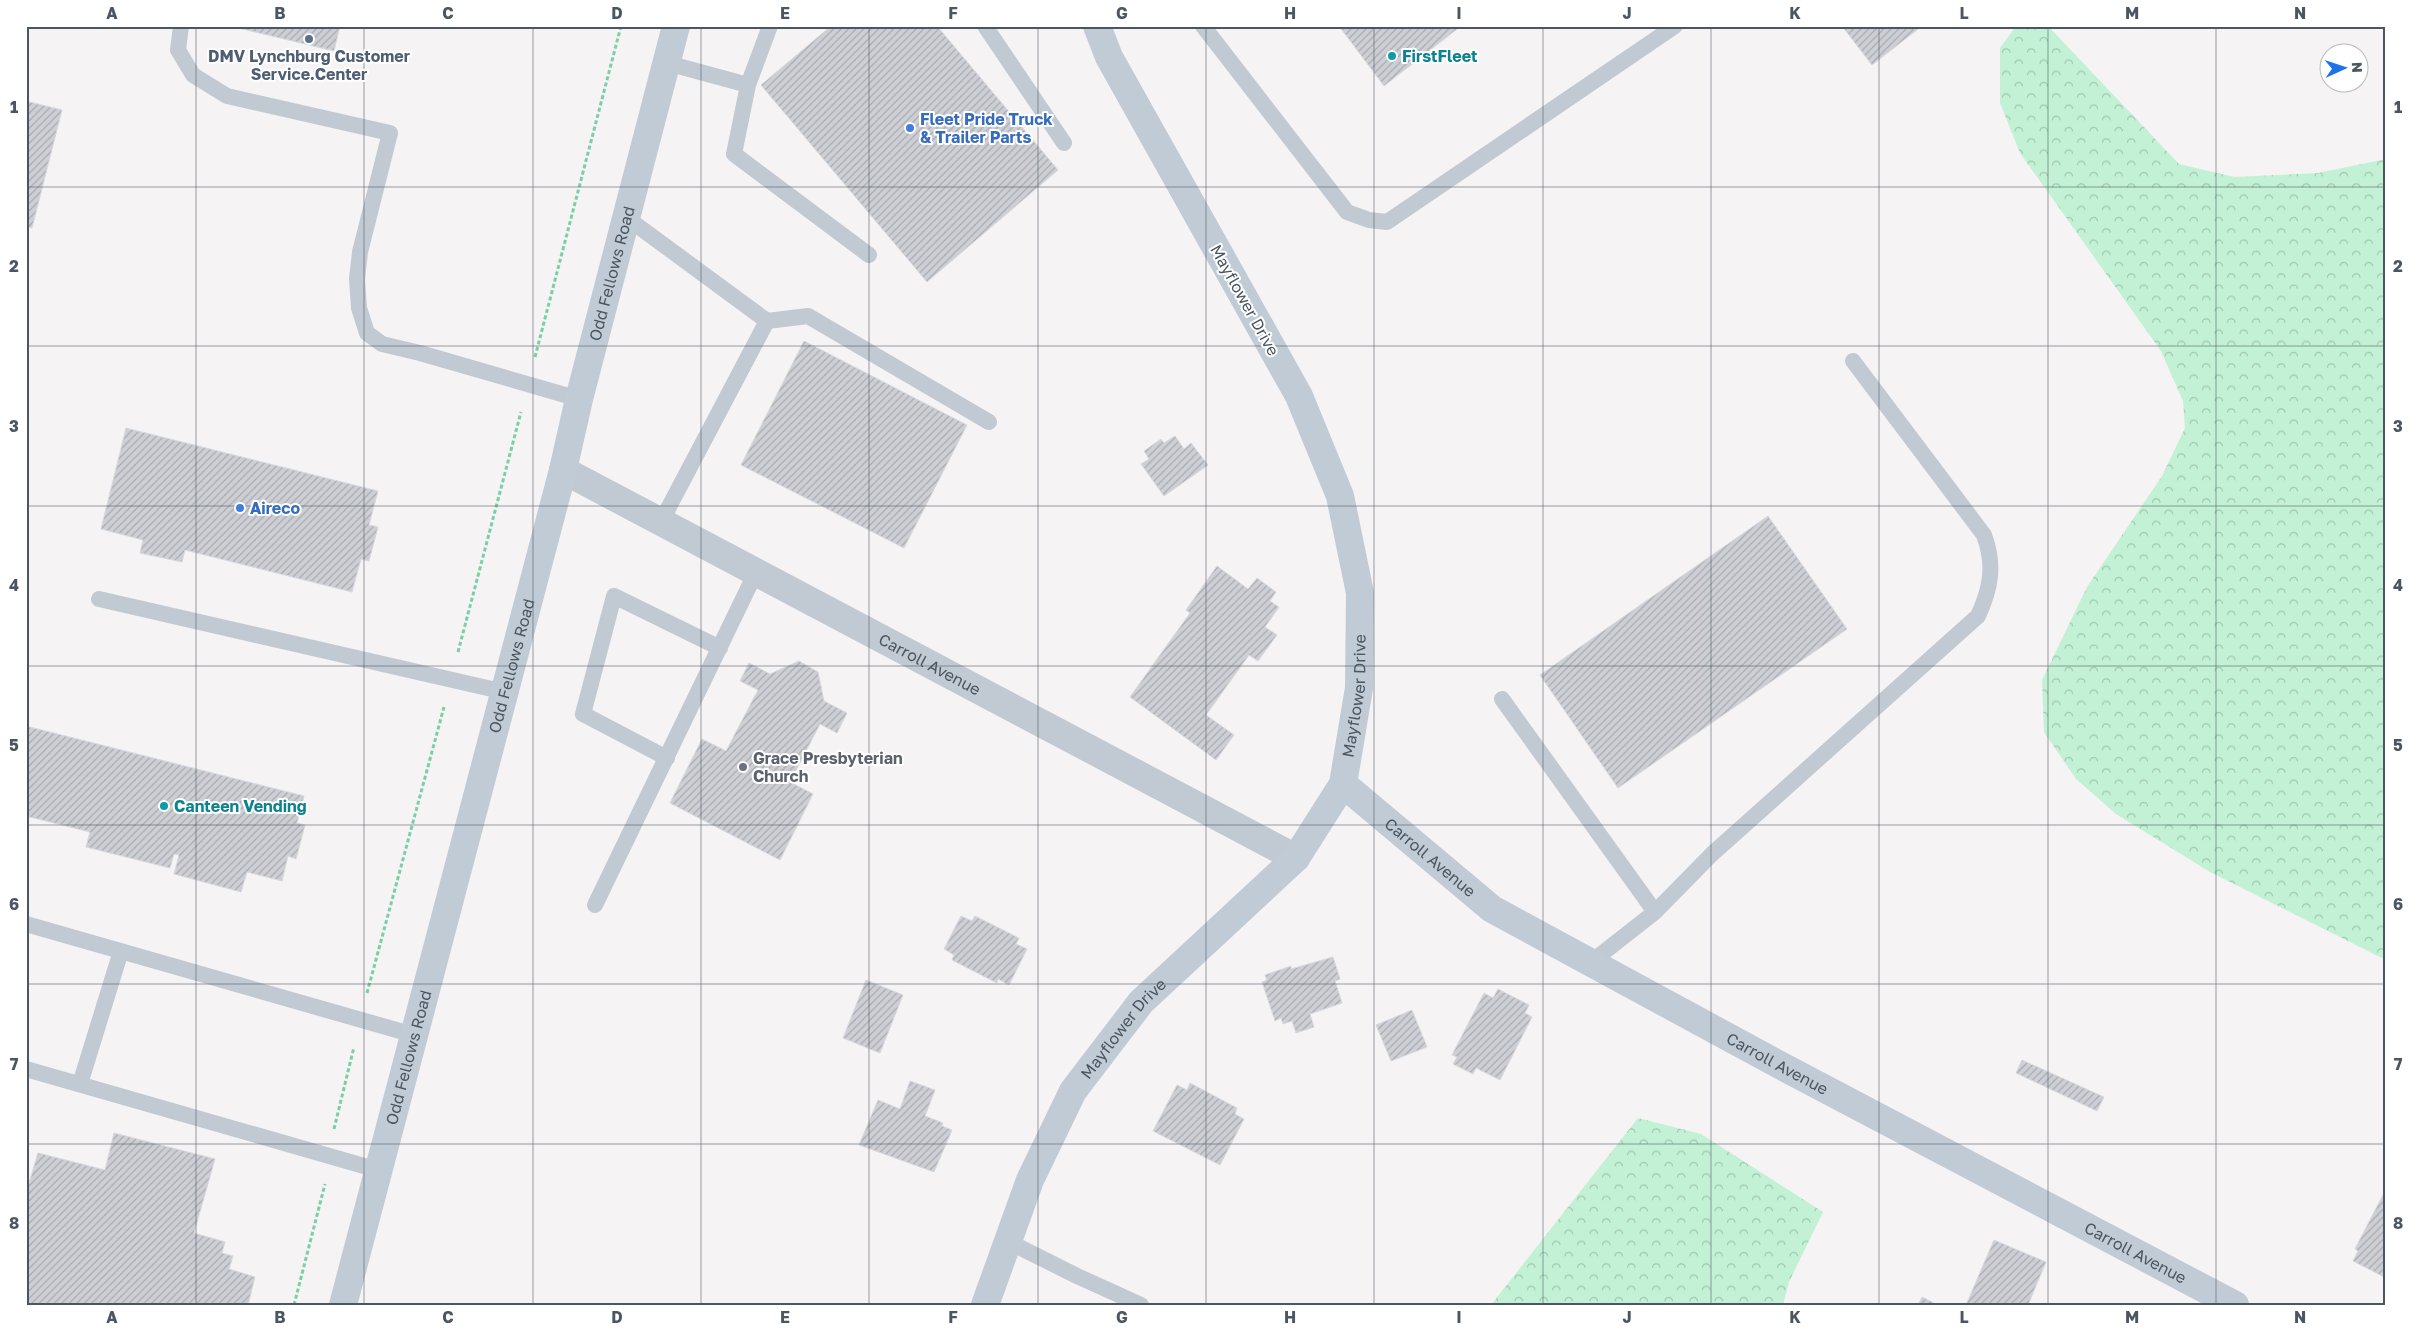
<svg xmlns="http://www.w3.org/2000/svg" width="2412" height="1331" viewBox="0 0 2412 1331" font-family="'Golos Text',sans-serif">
  <defs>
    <pattern id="forest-crowns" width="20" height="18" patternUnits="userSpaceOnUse" patternTransform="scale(1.25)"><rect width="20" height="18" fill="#c3f1d5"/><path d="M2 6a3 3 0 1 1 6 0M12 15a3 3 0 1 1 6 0" fill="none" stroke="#a0c6b0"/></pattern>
    <pattern id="building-hatch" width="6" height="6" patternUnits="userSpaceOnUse" patternTransform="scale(1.25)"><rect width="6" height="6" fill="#cdcfd5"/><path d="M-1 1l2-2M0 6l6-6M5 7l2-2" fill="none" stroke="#a8abb0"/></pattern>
  </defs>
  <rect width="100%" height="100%" fill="#f5f3f3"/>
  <path fill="url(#forest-crowns)" d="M2016,26H2048L2179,164L2234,177L2318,173L2386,159V960L2210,872L2116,814L2076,779L2044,732L2042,680L2087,587L2162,476L2185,428L2183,401L2161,351L2020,153L2000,103V48Z
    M1638,1118L1701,1134L1823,1212L1789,1282L1783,1305H1491Z"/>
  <path fill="url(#building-hatch)" stroke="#d7d9de" d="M230,26H340L334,51Z
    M831,26H937L1058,170L927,282L761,85Z
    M1339,26H1461L1384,86Z
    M1842,26H1922L1872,65Z
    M26,101L62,110L32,228L26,227Z
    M804,341L967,425L904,548L741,465Z
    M126,428L378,491L369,525L378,527L369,561L361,559L352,592L185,550L182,562L140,553L143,540L101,529Z
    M1175,436L1184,449L1191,443L1208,465L1164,496L1141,464L1149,459L1144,451L1161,439L1164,443Z
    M1768,516L1847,629L1618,788L1540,675Z
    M1217,566L1248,589L1257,578L1276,592L1270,601L1279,607L1265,627L1277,635L1258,661L1249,655L1206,715L1234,735L1216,760L1130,697L1190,613L1186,610Z
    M799,661L818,672L824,701L847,713L837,733L820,724L790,782L813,794L780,860L670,803L702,739L726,751L758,690L740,681L749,663L770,674Z
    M26,726L304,796L297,823L305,825L296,859L288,856L282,881L247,872L241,892L174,874L179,855L174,854L170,868L86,847L90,832L26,816Z
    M961,916L972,921L975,916L1019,938L1016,944L1027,949L1009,985L998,979L997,983L952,960L954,955L944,949Z
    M1333,957L1340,979L1335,981L1342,1003L1310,1014L1314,1027L1296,1033L1292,1021L1283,1024L1281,1018L1275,1021L1262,982L1267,980L1265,975L1291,966V969Z
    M866,980L903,995L880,1053L843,1038Z
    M1498,989L1529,1005L1525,1013L1532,1017L1500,1080L1476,1068L1473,1074L1453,1064L1457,1057L1452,1055L1484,993L1493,998Z
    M1412,1010L1427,1047L1391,1061L1376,1025Z
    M2022,1060L2104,1097L2097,1111L2016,1073Z
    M910,1081L935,1090L925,1116L943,1123L942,1126L952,1130L934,1172L859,1145L878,1100L900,1109Z
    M1190,1083L1237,1108L1235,1114L1244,1119L1220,1165L1153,1131L1177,1085L1187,1090Z
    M114,1133L215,1159L194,1233L225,1242L222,1253L233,1256L229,1269L255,1277L248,1305H26V1193L38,1153L105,1170Z
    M2386,1189V1278L2353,1261L2358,1251L2355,1249Z
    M1994,1240L2046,1262L2028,1305H1966Z
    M1922,1297L1938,1305H1918Z"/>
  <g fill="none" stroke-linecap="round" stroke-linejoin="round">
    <path stroke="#7ad0a6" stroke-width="3" stroke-dasharray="4 2.5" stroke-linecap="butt" d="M535,357L621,26
      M458,652L521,412
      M367,993L444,707
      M334,1129L354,1047
      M294,1305L325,1184"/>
    <path stroke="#c1cad2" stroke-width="16" d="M181,26L178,50L193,75L227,96L390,133L360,252L357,279L359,308L367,333L382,344L420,353L579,399
      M985,26L1064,143
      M1203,26L1347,212L1369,220L1387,222L1675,26
      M667,63L748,85L770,26
      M748,85L734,154L869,255
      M627,218L767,321L661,522
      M767,321L808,316L989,422
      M99,599L505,692
      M1502,699L1655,912L1590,963
      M667,758L583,714L614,596L720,648
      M595,905L756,572
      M1655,912L1712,854L1978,616C1991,588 1995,565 1984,535L1853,361
      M26,924L414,1035
      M26,1069L378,1170
      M80,1084L121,951
      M1007,1241L1077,1276L1141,1305"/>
    <path stroke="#c1cad2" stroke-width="28" id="s1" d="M563,470L1296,858"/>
    <g stroke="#c1cbd6" stroke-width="28">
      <path id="s2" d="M1343,784L1492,909L1776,1063L2235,1305"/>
      <path id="s3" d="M343,1305L563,470L579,399L676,26"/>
      <path id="s4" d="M985,1305L1030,1180L1073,1091L1141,1002L1296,858L1343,784L1359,688L1360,593L1340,496L1299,396L1109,57L1097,26"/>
    </g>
  </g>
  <path fill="none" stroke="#4a5661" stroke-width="1" stroke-opacity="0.55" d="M196,26V1305M364,26V1305M533,26V1305M701,26V1305M869,26V1305M1038,26V1305M1206,26V1305M1374,26V1305M1543,26V1305M1711,26V1305M1879,26V1305M2048,26V1305M2216,26V1305M26,187H2386M26,346H2386M26,506H2386M26,666H2386M26,825H2386M26,984H2386M26,1144H2386"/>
  <circle fill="#5c6f8a" stroke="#fff" stroke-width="2" cx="309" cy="39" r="5"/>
  <g fill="#0f9aa8" stroke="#fff" stroke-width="2">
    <circle cx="1392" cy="56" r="5"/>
    <circle cx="164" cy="806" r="5"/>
  </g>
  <g fill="#3f7fe0" stroke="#fff" stroke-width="2">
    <circle cx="910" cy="128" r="5"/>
    <circle cx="240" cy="508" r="5"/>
  </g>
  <circle fill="#6b7280" stroke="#fff" stroke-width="2" cx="743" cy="767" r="5"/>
  <g text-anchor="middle" stroke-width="4" stroke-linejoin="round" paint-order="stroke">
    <g font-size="16" font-weight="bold" fill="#4e5e75" stroke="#fff">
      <text x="309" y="62">DMV Lynchburg Customer<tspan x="309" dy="18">Service.Center</tspan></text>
    </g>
    <g font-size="16" font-weight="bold" fill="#0d838f" stroke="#fff" text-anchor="start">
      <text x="1402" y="62">FirstFleet</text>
      <text x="174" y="812">Canteen Vending</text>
    </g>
    <g font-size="16" font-weight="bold" fill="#366cbe" stroke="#fff" text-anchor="start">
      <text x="920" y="125">Fleet Pride Truck<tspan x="920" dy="18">&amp; Trailer Parts</tspan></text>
      <text x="250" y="514">Aireco</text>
    </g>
    <g font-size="16" fill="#4a5661" stroke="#fff">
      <text dy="6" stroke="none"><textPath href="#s3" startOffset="1066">Odd Fellows Road</textPath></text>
      <text transform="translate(1245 300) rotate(61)" y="6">Mayflower Drive</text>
      <text dy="6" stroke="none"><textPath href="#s1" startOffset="415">Carroll Avenue</textPath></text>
      <text dy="6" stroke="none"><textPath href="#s3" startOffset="661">Odd Fellows Road</textPath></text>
      <text dy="6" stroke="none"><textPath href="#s4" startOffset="732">Mayflower Drive</textPath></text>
      <text dy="6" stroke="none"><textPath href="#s2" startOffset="114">Carroll Avenue</textPath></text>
      <text dy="6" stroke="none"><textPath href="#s4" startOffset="312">Mayflower Drive</textPath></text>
      <text dy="6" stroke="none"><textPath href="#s3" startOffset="256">Odd Fellows Road</textPath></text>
      <text dy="6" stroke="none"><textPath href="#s2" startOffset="519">Carroll Avenue</textPath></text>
      <text dy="6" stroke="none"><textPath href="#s2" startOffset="924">Carroll Avenue</textPath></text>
    </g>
    <g font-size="16" font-weight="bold" fill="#5b616d" stroke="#fff" text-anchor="start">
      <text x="753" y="764">Grace Presbyterian<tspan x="753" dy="18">Church</tspan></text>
    </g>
  </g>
  <rect width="2412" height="1331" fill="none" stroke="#ffffff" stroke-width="55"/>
  <g transform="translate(2344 68) rotate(87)"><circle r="24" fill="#ffffff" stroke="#b7bbc0"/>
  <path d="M0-4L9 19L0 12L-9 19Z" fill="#1a73e8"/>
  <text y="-8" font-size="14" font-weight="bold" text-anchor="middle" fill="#4a5661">N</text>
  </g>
  <rect x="28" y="28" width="2356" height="1276" fill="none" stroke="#4a5661" stroke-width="2"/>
  <g font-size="16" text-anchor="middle" font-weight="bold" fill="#4a5661">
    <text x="112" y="19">A</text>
    <text x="280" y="19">B</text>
    <text x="448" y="19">C</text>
    <text x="617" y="19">D</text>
    <text x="785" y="19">E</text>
    <text x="953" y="19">F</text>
    <text x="1122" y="19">G</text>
    <text x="1290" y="19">H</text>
    <text x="1459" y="19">I</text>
    <text x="1627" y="19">J</text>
    <text x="1795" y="19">K</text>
    <text x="1964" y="19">L</text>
    <text x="2132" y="19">M</text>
    <text x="2300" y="19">N</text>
    <text x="14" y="113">1</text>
    <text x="2398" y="113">1</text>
    <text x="14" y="272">2</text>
    <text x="2398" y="272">2</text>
    <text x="14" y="432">3</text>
    <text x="2398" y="432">3</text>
    <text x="14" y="591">4</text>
    <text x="2398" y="591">4</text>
    <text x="14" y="751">5</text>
    <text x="2398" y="751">5</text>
    <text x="14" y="910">6</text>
    <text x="2398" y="910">6</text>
    <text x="14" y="1070">7</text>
    <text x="2398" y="1070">7</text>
    <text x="14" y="1229">8</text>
    <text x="2398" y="1229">8</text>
    <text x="112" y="1323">A</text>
    <text x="280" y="1323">B</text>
    <text x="448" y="1323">C</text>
    <text x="617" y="1323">D</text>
    <text x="785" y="1323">E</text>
    <text x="953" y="1323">F</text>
    <text x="1122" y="1323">G</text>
    <text x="1290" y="1323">H</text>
    <text x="1459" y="1323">I</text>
    <text x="1627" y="1323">J</text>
    <text x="1795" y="1323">K</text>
    <text x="1964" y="1323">L</text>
    <text x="2132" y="1323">M</text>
    <text x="2300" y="1323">N</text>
  </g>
</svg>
